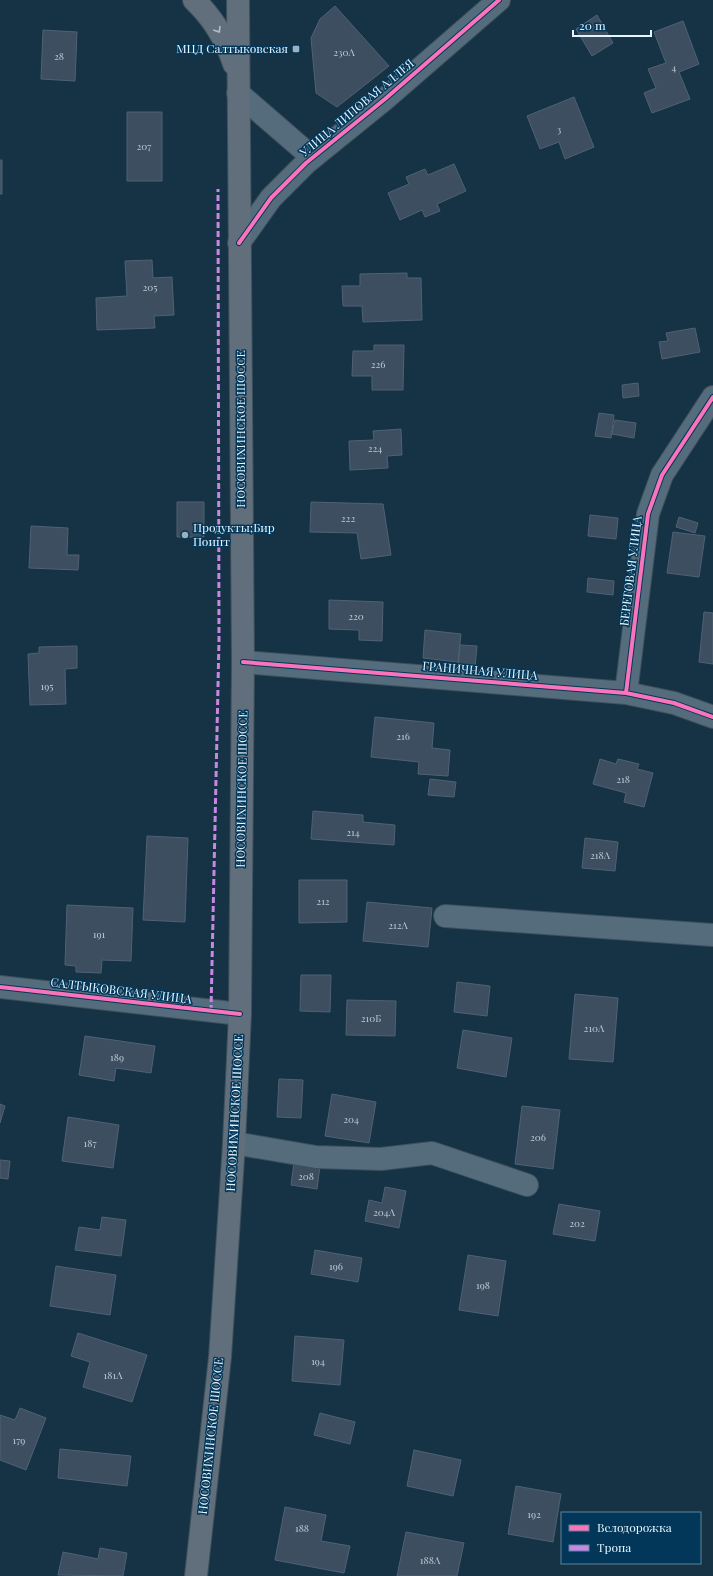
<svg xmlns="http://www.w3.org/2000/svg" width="713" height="1576" viewBox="0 0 713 1576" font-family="'Playfair Display',serif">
  <rect width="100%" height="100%" fill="#163345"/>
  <path fill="#3c4e60" stroke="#4f6275" d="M335,6L389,66L337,107L316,93L311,38L320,19Z
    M597,15L613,43L592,56L576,29Z
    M683,21L699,64L679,72L690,99L652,113L644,93L656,88L648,69L666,63L654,32Z
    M43,30L77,32L75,81L41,79Z
    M574,97L594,147L565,159L559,142L540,149L527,116Z
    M127,112H162V181H127Z
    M0,160H2V194H0Z
    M454,164L466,191L437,204L440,211L425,217L422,210L400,220L388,193L409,184L406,177L425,169L428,175Z
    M152,260L153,278L172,277L174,315L154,316L155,328L97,330L96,298L127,296L125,261Z
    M407,273V278H421L422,320L363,322L362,306H343L342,286H360V274Z
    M695,328L700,352L662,359L659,342L668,341L666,333Z
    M374,345H404L403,390H372V376H352L353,351H374Z
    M638,383L639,396L623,398L622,385Z
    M599,413L614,415L611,438L595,436Z
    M615,420L636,423L634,438L612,434Z
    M401,429L402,455L387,456L388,468L350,470L349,441L374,440L373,431Z
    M177,502H204V537H177Z
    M311,502L383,504L391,555L361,559L357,533L310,532Z
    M590,515L618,518L616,539L588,536Z
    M679,517L698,523L695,533L676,527Z
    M31,526L68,528L67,555H79L78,570L29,568Z
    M673,532L705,536L699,577L667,573Z
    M588,578L614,581L613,595L587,592Z
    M329,600L383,602L382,641L359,640V630L329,629Z
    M704,612L713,613V664L699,662Z
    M425,630L461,634L458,662L423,658Z
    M460,645L477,646L475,668L458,666Z
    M77,646V668L65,669L66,704L30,705L28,654L39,653V647Z
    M375,717L434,723L432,748L450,750L448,776L418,774L419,762L371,757Z
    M600,759L616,764L618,759L639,764L637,769L653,773L644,807L624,802L626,793L593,784Z
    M430,779L456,782L454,797L428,795Z
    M313,811L363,815V822L395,825L394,845L311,839Z
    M147,836L188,838L185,922L143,920Z
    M585,838L618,842L615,871L582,868Z
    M299,880H347V922L299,923Z
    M367,902L432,908L428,947L363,941Z
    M67,905L133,908L131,961L102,960L101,973L76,972V966L65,965Z
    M301,975H331L330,1012L300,1011Z
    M457,982L490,986L487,1016L454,1012Z
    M575,994L618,998L613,1062L569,1059Z
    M347,1000L396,1001L395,1036L346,1035Z
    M463,1030L512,1038L506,1077L457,1068Z
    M85,1036L155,1046L151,1073L116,1068L114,1081L79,1075Z
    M279,1079L303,1080L301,1118L277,1117Z
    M332,1094L376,1102L369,1143L325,1136Z
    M0,1104L5,1106L0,1123Z
    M522,1106L560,1110L553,1169L515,1164Z
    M68,1117L119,1125L113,1168L62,1161Z
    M0,1160L10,1161L8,1179L0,1178Z
    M294,1162L320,1166L317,1189L291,1185Z
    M385,1187L406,1191L399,1228L365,1221L369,1200L382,1203Z
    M559,1204L600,1211L595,1241L553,1234Z
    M102,1217L126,1220L121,1256L75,1250L79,1227L100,1230Z
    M315,1250L362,1258L358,1282L311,1274Z
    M468,1255L506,1261L498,1316L459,1310Z
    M56,1266L116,1275L110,1315L50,1306Z
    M78,1333L147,1355L132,1402L83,1387L90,1362L71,1356Z
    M295,1336L344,1340L340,1385L292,1381Z
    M20,1408L46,1418L26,1470L0,1460V1415L15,1420Z
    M320,1413L355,1422L350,1444L314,1435Z
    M60,1449L131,1456L127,1486L58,1478Z
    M414,1450L461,1460L453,1496L407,1486Z
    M516,1486L561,1494L553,1542L508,1534Z
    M285,1507L326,1515L321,1541L350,1546L344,1573L275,1560Z
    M406,1532L464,1543L457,1576H397Z
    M100,1548L127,1553L123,1576L58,1575L63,1552L98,1559Z"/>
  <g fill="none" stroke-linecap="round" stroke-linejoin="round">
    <g stroke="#3d4f5c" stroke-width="24">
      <path id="minor" d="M238,93L312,157
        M239,243L271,198L306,163L385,99L499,0
        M243,662L626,693L674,703L713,717
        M626,693L648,514L662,475L713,397
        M445,916L713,935
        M0,987L240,1014
        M234,1143L316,1157L381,1159L432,1153L527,1185"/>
    </g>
    <g stroke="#3d4f5c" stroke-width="24">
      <path id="major" d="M194,0C212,17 226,40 234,64
        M196,1576L220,1357L234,1143L240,1014L243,662L238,0"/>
    </g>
    <use href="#minor" stroke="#556c7d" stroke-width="22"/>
    <use href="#major" stroke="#606f7b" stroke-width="22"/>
    <path stroke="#c787e3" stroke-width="3" stroke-dasharray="6 3" stroke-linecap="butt" d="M211,1011L219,640L218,189"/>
    <g stroke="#023759" stroke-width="6">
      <path id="cycleway" d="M239,243L271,198L306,163L385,99L499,0
        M243,662L626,693L674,703L713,717
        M626,693L648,514L662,475L713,397
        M0,987L240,1014"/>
    </g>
    <use href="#cycleway" stroke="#fb73b8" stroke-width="4"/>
  </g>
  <defs><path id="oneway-chevron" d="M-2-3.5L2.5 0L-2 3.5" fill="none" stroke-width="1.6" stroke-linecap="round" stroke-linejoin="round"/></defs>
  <use stroke="#b1bfca" href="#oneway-chevron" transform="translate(218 30) rotate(58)"/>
  <g fill="#9eb0bd" stroke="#023759" stroke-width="1.5">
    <rect x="292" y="45" width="8" height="8" rx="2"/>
    <circle cx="185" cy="535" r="4"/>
  </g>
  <g text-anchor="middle" stroke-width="3" stroke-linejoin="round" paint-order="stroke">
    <g font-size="10" fill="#bccad6">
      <text x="344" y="56">230А</text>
      <text x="59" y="60">28</text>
      <text x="674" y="71">4</text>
      <text x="559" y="133">3</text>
      <text x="144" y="150">207</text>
      <text x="150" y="291">205</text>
      <text x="378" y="368">226</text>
      <text x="375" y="452">224</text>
      <text x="348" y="522">222</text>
      <text x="356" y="620">220</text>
      <text x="47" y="690">195</text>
      <text x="403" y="740">216</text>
      <text x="623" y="783">218</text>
      <text x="353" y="836">214</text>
      <text x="600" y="859">218А</text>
      <text x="323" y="905">212</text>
      <text x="398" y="929">212А</text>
      <text x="99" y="938">191</text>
      <text x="371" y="1022">210Б</text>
      <text x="594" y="1032">210А</text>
      <text x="117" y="1061">189</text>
      <text x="351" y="1123">204</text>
      <text x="538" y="1141">206</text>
      <text x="90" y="1147">187</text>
      <text x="306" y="1180">208</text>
      <text x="384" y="1216">204А</text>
      <text x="577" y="1227">202</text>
      <text x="336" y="1270">196</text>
      <text x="483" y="1289">198</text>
      <text x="318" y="1365">194</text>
      <text x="113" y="1379">181А</text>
      <text x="19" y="1444">179</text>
      <text x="534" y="1518">192</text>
      <text x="302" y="1532">188</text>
      <text x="430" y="1564">188А</text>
    </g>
    <g font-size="12" fill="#e7f4fe" stroke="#023759" text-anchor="end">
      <text x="288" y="53">МЦД Салтыковская</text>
      <text x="193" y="532" text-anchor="start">Продукты;Бир<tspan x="193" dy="14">Поинт</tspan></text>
    </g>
    <g font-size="12" fill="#e7f4fe" stroke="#023759">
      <text transform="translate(357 108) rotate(-40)" y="4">УЛИЦА ЛИПОВАЯ АЛЛЕЯ</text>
      <text transform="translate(241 429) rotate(-90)" y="4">НОСОВИХИНСКОЕ ШОССЕ</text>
      <text transform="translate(631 571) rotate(-83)" y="4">БЕРЕГОВАЯ УЛИЦА</text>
      <text transform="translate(480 671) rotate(5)" y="4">ГРАНИЧНАЯ УЛИЦА</text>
      <text transform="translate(242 789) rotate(-89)" y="4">НОСОВИХИНСКОЕ ШОССЕ</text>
      <text transform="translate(121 991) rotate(7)" y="4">САЛТЫКОВСКАЯ УЛИЦА</text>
      <text transform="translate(235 1113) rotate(-87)" y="4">НОСОВИХИНСКОЕ ШОССЕ</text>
      <text transform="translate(211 1436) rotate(-84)" y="4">НОСОВИХИНСКОЕ ШОССЕ</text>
    </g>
  </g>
  <rect x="561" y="1512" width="140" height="52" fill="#023759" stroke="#5e839b"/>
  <rect x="569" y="1525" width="20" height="6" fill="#fb73b8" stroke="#5e839b"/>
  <text x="597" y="1532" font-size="12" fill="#e7f4fe">Велодорожка</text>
  <rect x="569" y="1545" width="20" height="6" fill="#c787e3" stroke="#5e839b"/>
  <text x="597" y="1552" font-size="12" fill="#e7f4fe">Тропа</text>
  <path d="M573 30v6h78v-6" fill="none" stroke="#e7f4fe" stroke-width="2"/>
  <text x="579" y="30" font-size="12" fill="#e7f4fe" stroke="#023759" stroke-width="3" paint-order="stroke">20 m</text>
</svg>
